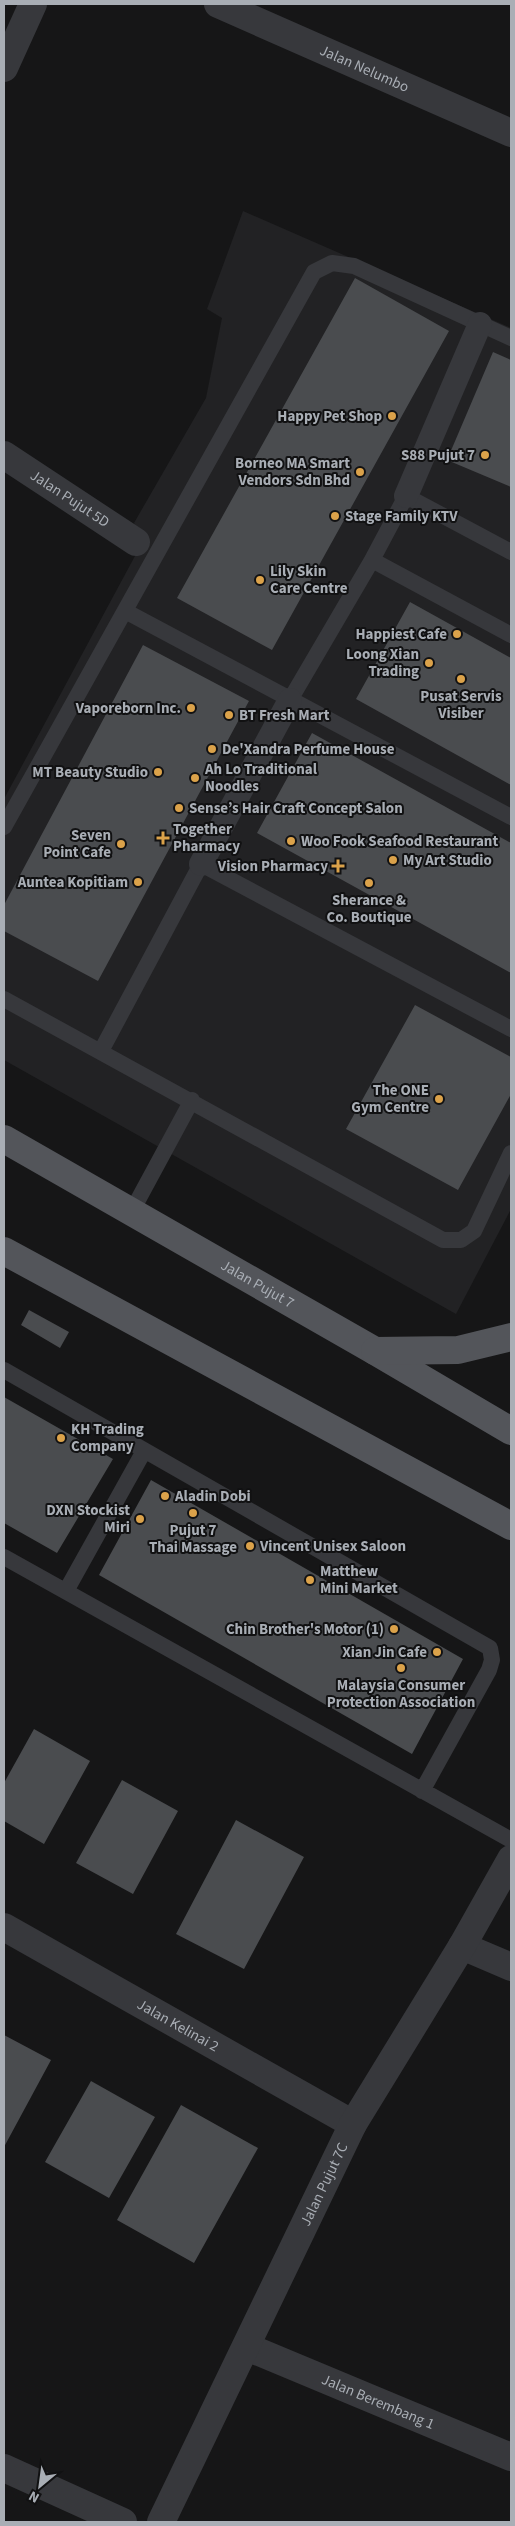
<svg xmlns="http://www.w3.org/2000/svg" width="515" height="2526" viewBox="0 0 515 2526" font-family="'Source Sans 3',sans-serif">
  <rect width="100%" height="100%" fill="#161617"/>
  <path fill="#222224" d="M243,211L511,328V1209L456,1314L4,1060V799L142,543L134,523L206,398L222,318L207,309Z"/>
  <path fill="#4a4c4f" d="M355,278L449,331L272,650L177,598Z
    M493,352L511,360V487L447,460Z
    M410,602L511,658V785L356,699Z
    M143,645L249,701L98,981L4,931V905Z
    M312,733L511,843V973L257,833Z
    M415,1005L511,1057V1094L458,1190L346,1129Z
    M29,1310L69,1332L60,1348L21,1325Z
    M4,1397L113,1459L57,1553L4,1523Z
    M151,1480L463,1659L412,1754L99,1575Z
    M34,1729L90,1761L44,1844L4,1821V1783Z
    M122,1780L178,1811L133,1894L76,1863Z
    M236,1820L304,1857L244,1969L176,1934Z
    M4,2035L51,2060L4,2147Z
    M91,2081L155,2117L109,2198L45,2162Z
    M181,2105L258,2148L194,2263L117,2220Z"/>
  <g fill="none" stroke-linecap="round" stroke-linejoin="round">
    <path stroke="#37383c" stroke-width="16" d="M511,552L406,496L372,560L511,635
      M125,611L511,817
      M290,700L372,560
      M4,827L314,272L332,263L354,266L511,338
      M4,999L443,1240H461L474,1231L511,1153
      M101,1051L201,864L511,1029
      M132,1211L192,1100
      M4,1370L490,1648L492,1660L489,1670L422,1791
      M4,1557L511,1840
      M66,1591L144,1451"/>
    <path stroke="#37383c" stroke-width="24" d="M406,496L480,324
      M201,864L290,700"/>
    <g stroke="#37383c" stroke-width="28">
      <path id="s1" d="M218,4L511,133"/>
      <path d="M4,68L33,4"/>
      <path id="s2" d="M4,455L136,542"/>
      <path id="s3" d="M4,1927L353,2124"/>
      <path d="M462,1946L511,1967"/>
      <path id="s4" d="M247,2347L511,2457"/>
      <path d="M4,2468L123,2522"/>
      <path id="s5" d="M161,2522L353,2124L462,1946L511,1859"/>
    </g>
    <g stroke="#53555a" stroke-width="28">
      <path id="s6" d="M4,1139L375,1351L511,1431"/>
      <path d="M4,1251L511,1526"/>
      <path d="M375,1351L458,1350L511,1337"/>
    </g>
  </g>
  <g fill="#dba24a" stroke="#111112" stroke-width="2">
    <circle cx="392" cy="416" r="5"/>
    <circle cx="485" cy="455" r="5"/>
    <circle cx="360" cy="472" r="5"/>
    <circle cx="335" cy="516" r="5"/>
    <circle cx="260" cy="580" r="5"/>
    <circle cx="457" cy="634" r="5"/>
    <circle cx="429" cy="663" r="5"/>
    <circle cx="461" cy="679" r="5"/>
    <circle cx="191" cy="708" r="5"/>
    <circle cx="229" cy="715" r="5"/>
    <circle cx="212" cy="749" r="5"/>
    <circle cx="158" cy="772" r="5"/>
    <circle cx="195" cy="778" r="5"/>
    <circle cx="179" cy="808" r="5"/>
    <path d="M160.5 830.5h5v5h5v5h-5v5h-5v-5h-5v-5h5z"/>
    <circle cx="291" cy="841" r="5"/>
    <circle cx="121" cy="844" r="5"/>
    <circle cx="393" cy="860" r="5"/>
    <path d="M335.5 858.5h5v5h5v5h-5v5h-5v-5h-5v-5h5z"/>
    <circle cx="138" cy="882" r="5"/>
    <circle cx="369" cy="883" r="5"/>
    <circle cx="439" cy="1099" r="5"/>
    <circle cx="61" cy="1438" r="5"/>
    <circle cx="165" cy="1496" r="5"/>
    <circle cx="193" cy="1513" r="5"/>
    <circle cx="140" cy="1519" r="5"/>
    <circle cx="250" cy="1546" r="5"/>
    <circle cx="310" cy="1580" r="5"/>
    <circle cx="394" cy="1629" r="5"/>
    <circle cx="437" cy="1652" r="5"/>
    <circle cx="401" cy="1668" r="5"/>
  </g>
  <g text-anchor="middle" stroke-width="4" stroke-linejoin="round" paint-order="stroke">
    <g font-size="15" fill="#a9aeb5" stroke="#111112">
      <text dy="5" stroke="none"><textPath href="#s1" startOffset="160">Jalan Nelumbo</textPath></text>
      <text dy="5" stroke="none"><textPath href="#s2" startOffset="79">Jalan Pujut 5D</textPath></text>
      <text dy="5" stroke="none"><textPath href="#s6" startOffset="292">Jalan Pujut 7</textPath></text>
      <text dy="5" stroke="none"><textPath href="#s3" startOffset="200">Jalan Kelinai 2</textPath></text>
      <text dy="5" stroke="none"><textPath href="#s5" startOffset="375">Jalan Pujut 7C</textPath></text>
      <text dy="5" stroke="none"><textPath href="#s4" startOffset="142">Jalan Berembang 1</textPath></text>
    </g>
    <g font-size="15" font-weight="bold" fill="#a9aeb5" stroke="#111112" text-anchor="end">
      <text x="382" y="421">Happy Pet Shop</text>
      <text x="475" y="460">S88 Pujut 7</text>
      <text x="350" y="468">Borneo MA Smart<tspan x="350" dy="17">Vendors Sdn Bhd</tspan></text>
      <text x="345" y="521" text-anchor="start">Stage Family KTV</text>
      <text x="270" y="576" text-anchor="start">Lily Skin<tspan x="270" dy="17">Care Centre</tspan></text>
      <text x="447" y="639">Happiest Cafe</text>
      <text x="419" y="659">Loong Xian<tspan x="419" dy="17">Trading</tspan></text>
      <text x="461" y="701" text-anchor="middle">Pusat Servis<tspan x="461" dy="17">Visiber</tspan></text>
      <text x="181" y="713">Vaporeborn Inc.</text>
      <text x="239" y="720" text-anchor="start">BT Fresh Mart</text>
      <text x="222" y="754" text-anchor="start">De'Xandra Perfume House</text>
      <text x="205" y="774" text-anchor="start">Ah Lo Traditional<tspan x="205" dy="17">Noodles</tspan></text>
      <text x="148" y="777">MT Beauty Studio</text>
      <text x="189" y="813" text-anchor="start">Sense’s Hair Craft Concept Salon</text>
      <text x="173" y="834" text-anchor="start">Together<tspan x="173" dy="17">Pharmacy</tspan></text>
      <text x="111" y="840">Seven<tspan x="111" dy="17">Point Cafe</tspan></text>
      <text x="301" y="846" text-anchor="start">Woo Fook Seafood Restaurant</text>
      <text x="403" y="865" text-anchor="start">My Art Studio</text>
      <text x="328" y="871">Vision Pharmacy</text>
      <text x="128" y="887">Auntea Kopitiam</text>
      <text x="369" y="905" text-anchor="middle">Sherance &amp;<tspan x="369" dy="17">Co. Boutique</tspan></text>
      <text x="429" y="1095">The ONE<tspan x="429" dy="17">Gym Centre</tspan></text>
      <text x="71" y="1434" text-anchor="start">KH Trading<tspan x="71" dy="17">Company</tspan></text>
      <text x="175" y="1501" text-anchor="start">Aladin Dobi</text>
      <text x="130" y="1515">DXN Stockist<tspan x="130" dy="17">Miri</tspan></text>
      <text x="193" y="1535" text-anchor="middle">Pujut 7<tspan x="193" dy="17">Thai Massage</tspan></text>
      <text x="260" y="1551" text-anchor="start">Vincent Unisex Saloon</text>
      <text x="320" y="1576" text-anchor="start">Matthew<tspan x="320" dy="17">Mini Market</tspan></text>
      <text x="384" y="1634">Chin Brother's Motor (1)</text>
      <text x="427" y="1657">Xian Jin Cafe</text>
      <text x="401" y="1690" text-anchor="middle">Malaysia Consumer<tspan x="401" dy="17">Protection Association</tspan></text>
    </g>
  </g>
  <rect width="515" height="2526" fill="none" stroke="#a9aeb5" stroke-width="10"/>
  <g transform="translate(40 2486) rotate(209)" stroke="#111112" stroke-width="4" paint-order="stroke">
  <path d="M0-4L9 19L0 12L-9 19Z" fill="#a9aeb5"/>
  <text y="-8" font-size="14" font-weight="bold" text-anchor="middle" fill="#a9aeb5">N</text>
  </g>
</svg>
